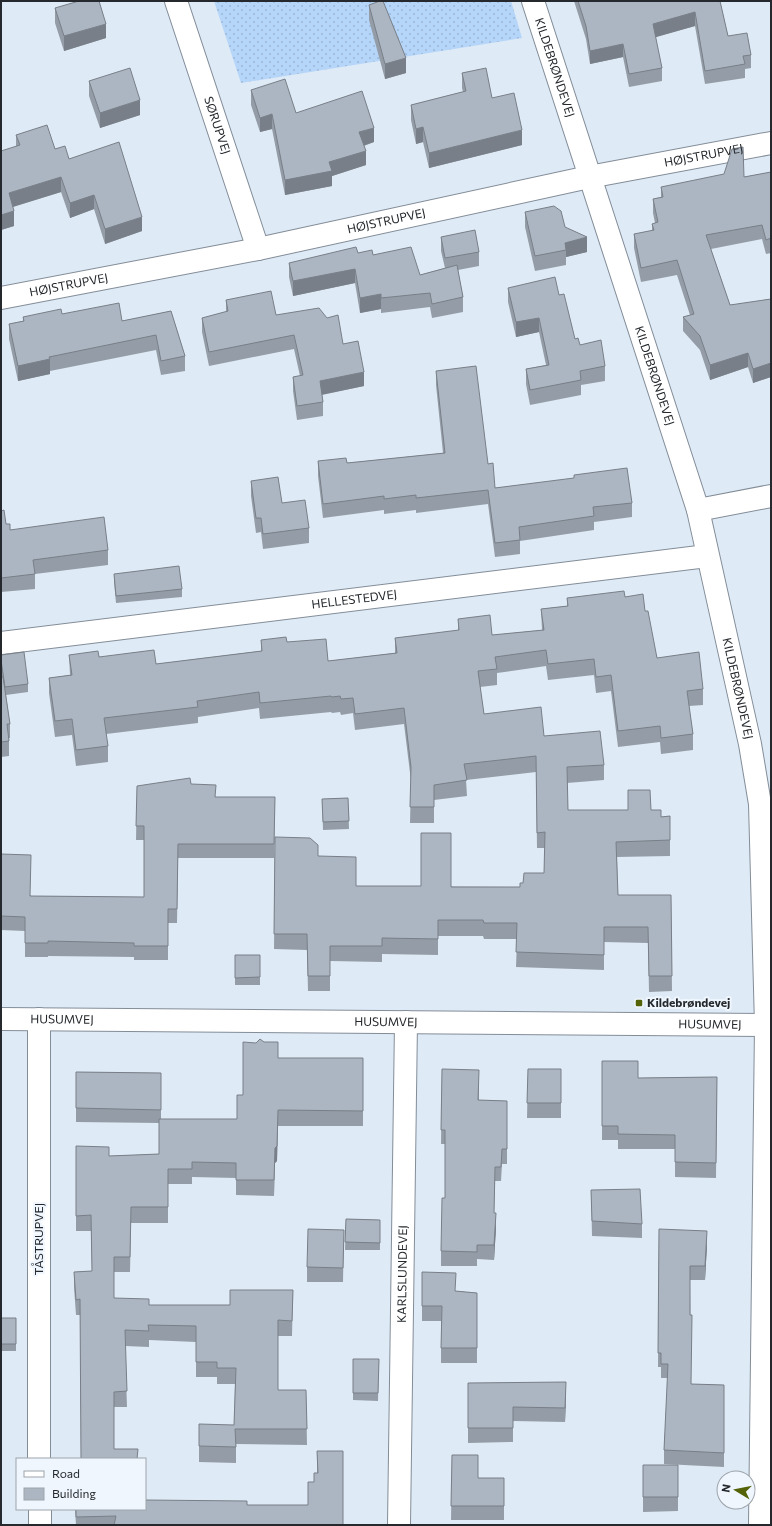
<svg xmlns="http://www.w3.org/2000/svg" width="772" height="1526" viewBox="0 0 772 1526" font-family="Commissioner,sans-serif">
  <defs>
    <pattern id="garden-dots" width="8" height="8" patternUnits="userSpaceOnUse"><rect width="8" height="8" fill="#b5d5f9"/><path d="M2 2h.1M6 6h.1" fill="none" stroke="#9cb7d6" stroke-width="1.8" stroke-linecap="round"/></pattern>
  </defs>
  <rect width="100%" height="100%" fill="#deeaf6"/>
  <path fill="url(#garden-dots)" d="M214,1H511L522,38L241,83Z"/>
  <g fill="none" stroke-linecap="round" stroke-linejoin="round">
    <g stroke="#838d98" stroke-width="24">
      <g id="minor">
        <path id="s1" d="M176,1L258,249"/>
        <path id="s2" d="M533,1L698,510L750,744L760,804L766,1025L760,1525"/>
        <path id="s3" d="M1,298L258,249L589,177L771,143"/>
        <path d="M698,510L771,496"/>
        <path id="s4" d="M1,643L707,556"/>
        <path d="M39,1019V1459"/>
        <path d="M40,1509V1525"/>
        <path id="s5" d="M399,1525L406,1022"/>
      </g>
    </g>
    <g stroke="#838d98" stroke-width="24">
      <g id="tertiary">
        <path id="s6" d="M1,1019L771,1025"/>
      </g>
    </g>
    <use href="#minor" stroke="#fff" stroke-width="22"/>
    <use href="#tertiary" stroke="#fff" stroke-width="22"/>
  </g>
  <path fill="#949da7" d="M574,1H720L728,36L751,55V68L745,69V78L705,84L695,26L655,37L662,68V81L629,87L623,57L590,64L586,39Z
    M369,5L406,73L385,79L369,20Z
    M55,8L106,38L64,51L55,23Z
    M462,73L492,98L522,145L429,168L423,142L416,144L411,120V105L463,92L462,88Z
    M89,81L140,115L100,128L89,96Z
    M251,90L296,113L374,142L364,146L366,165L332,176V186L285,195L272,129L260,132L251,105Z
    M16,135L55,149L69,159L142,231L105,244L94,209L70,218L61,192L13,207L14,226L1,230L16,146Z
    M771,172V253L766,254L762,239L711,249L730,305L771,299V377L753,383L748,367L710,380L700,350L683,331V317L690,315L677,275L641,282L634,248V234L652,231V224L655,223L653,213V199L661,197V187L744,177Z
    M525,212L565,227L587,252L566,257V265L535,271L525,227Z
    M441,237L479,252V266L458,270L463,297V312L432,318L430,307L381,313V309L360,313L355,283L293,296L289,277V263L358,253L373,255L420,275L445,268L441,251Z
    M508,288L559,295L575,339L580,345L605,366V381L581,385V395L530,405L526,384V369L546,365L539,332L516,337L508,302Z
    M226,300L276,315L343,344L364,386L322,395L323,402V416L297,420L293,391V377L300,376L294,349L209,366L202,332V318L226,312Z
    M171,311L185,356V371L161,375L156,350L50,371V374L18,381L9,339V324L23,321V317L62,314L122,321Z
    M436,371L488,464L495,488L574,479V475L632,503V517L594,522V530L520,541V554L495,557L488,504L416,513V510L384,514V510L323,518L318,476V461L347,463L443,453L436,385Z
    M251,481L282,503L309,528V543L263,549L261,532L256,533L251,496Z
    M1,511L6,524L10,530L108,550V565L35,574V589L1,592Z
    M114,574L182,589V597L116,603L114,582Z
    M625,597L645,611L657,658L703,689V705L689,706L693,734V750L661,754L660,742L618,747L611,691L596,693L594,675L548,680L546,666L497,673V685L480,687L484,714L544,736L604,765V780L567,783L568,810H651L661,817L670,816V856L617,857L618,895H671L672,991L649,992L648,943L604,942V970L516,967L517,939H484L483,936H438V955L382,954V962L330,961V991H308L307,950L274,949L275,837L318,856L356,886L520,887L523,883L544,873L545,848H537L536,772L466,780L467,796L434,800V823H410L411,781L404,724L355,730L353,713L341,715L340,712L332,713L331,712L260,719L259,708L198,717V723L106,734L108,746V762L76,766L72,735L55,737L49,693V678L70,675L69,655L99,657L156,664L261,651V640L287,642L328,661L395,653V638L458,631V619L492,635L542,630L541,609L567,606V598Z
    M1,655L28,684V692L6,695L10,724V738H9V756L1,757V677H2L1,667Z
    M191,784L216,797H275L274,858H178L177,923H168V960H134V957L48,956V957H25V931L1,930V854L31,896L144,897V840H136L137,786Z
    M348,798L349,829L323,830L322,799Z
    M235,955H260V985H235Z
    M278,1058H363V1126H278L277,1161L275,1163L274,1196L236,1195V1178L192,1177V1184H168V1223H131L130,1272H114V1298L149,1305H230L293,1290L292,1336H278V1390H306L307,1445L236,1444V1463L199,1462V1446L234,1425L235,1384H217V1377H196V1342L149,1340V1347L125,1346L127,1407H114L81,1459L80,1315H76L74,1287V1272L92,1271L91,1231H76V1146L109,1156L159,1154V1123L76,1122V1072L161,1073V1119H237L243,1095Z
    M602,1061L638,1078L717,1077L716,1178L675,1177V1149H618V1140H602Z
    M442,1069L479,1084V1100L507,1101V1164H502L501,1181H495L494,1213L496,1228L494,1260L477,1259V1266H441V1251L445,1198V1144H441Z
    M528,1069H561V1118H527Z
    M591,1190L642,1224V1238L592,1236Z
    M346,1219L380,1220V1250H345Z
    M659,1229L707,1245L705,1280H690L691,1384L724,1385V1467L664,1464V1450L668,1378H661V1367H658Z
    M344,1230L343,1282H307V1267Z
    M422,1272L456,1291L477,1293V1363H441V1321H422Z
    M1,1318H16V1351H1Z
    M353,1359H379L378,1401L353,1400Z
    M468,1383L566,1397L565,1422L513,1421V1442L468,1443Z
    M317,1451L343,1525H76L75,1509H145L247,1505H308L314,1482L317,1473Z
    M452,1455L478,1478H504V1520H451Z
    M643,1465H678V1511L643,1512Z"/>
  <path fill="#787f88" d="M695,12V26L653,38V24Z
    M106,24V38L64,51V36Z
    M623,44V57L590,64V51Z
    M406,58V73L385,79V64Z
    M140,100V115L100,128V113Z
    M272,114V129L260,132V118Z
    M423,127V142L416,144V129Z
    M374,128V142L359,147V132Z
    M522,130V145L429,168V153Z
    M366,151V165L332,176V186L285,195V180L329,162Z
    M61,177V192L9,208V193Z
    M94,195V209L70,218V203Z
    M14,211V226L1,230V215Z
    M142,217V231L105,244V229Z
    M587,237V252L566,257V250L565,243Z
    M355,269V283L293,296V281Z
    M381,294V309L360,313V298Z
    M539,318V332L516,337V322Z
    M748,353V367L710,380V365Z
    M50,359V374L18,381V366Z
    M771,363V377L753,383V369Z
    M364,372V386L320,395V381Z
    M278,1110L277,1161L275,1163L274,1196L275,1148Z
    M496,1213V1228L494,1260V1245Z
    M707,1231V1245L705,1280V1266Z
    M566,1382V1397L565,1422V1408Z"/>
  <path fill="#acb6c2" stroke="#787f88" d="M79,1H99L106,24L64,36L55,8Z
    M380,1H383L406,58L385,64L369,5Z
    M578,1H720L728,36L747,33L751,55L743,56L745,64L705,71L695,12L653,24L662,68L629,74L623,44L590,51L586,26Z
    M130,68L140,100L100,113L89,81Z
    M486,68L492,98L514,93L522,130L429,153L423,127L416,129L411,105L466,91L462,73Z
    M285,79L296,113L362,91L374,128L359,132L366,151L329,162L332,171L285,180L272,114L260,118L251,90Z
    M47,125L55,149L65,146L69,159L119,142L142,217L105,229L94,195L70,203L61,177L9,193L14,211L1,215V151L20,145L16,135Z
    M743,147L744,177L771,172V238L766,240L762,225L706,235L730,305L771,299V363L753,369L748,353L710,365L700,336L683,317L694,314L677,260L641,268L634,234L654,230L652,224L658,222L653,199L663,197L661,187L724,174L732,149Z
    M554,206L561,211L565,227L587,237L565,243L566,250L535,256L525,212Z
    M475,230L479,252L445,258L441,237Z
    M356,247L358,253L372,250L373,255L411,247L420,275L457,265L463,297L432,304L430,293L381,298V294L360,298L355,269L293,281L289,263Z
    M555,277L559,295L564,294L575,339L578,338L580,345L601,340L605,366L580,371L581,380L530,390L526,369L549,365L539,318L516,322L508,288Z
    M271,291L276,315L319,308L327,318L338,315L343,344L358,341L364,372L320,381L323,402L297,406L293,377L303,375L294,335L209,352L202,318L228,311L226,300Z
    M119,303L122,321L171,311L185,356L161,361L156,335L49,357L50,359L18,366L9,324L24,321L23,317L61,309L62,314Z
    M476,366L488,464L493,463L495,488L574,478V475L627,468L632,503L593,507L594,516L519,527L520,540L495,543L488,490L416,498V495L384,499V496L323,504L318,461L346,458L347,463L445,453L436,371Z
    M278,477L282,503L305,500L309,528L263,534L261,518H256L251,481Z
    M4,510L6,524H10V530L104,517L108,550L33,560L35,574L1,578V511Z
    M179,566L182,589L116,596L114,574Z
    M624,591L625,597L643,594L645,611H648L657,658L699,652L703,689L687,691L693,734L661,738L660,726L618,731L611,675L596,677L594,659L548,664L546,650L495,657L497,669L478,671L484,714L541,707L544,736L600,731L604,765L567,767L568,810H628V790H650L651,810H661V817L670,816V840L616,842L618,895H671L672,976H649L648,927H604V955L516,952L517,923H484L483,920H438V939L382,938V946H330V976H308L307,934H274L275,837L310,838L318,845V856L356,857V886H421V833H451V887H520V883H523L524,873H544L545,832L537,833L536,756L464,764L467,780L434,785V807H410L411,767L404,708L355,714L353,698L341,699L340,696L332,697L331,696L260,703L259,692L197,701L198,707L104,718L108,746L76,750L72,719L55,721L49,678L72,675L69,655L98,651L99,657L154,650L156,664L262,651L261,640L286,637L287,642L326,639L328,661L397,653L395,638L459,630L458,619L490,615L492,635L544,630L541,609L568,606L567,598Z
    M24,652L28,684L5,687L1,660V655Z
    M1,677H3L10,724H7L9,741L1,742Z
    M190,778L191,784L216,785L215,797H275L274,844H178L177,909H168V946H134V943L48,941V943H25V917L1,916V854L31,855L30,896L144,897V826H136L137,786Z
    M348,798L349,821L323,822L322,799Z
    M235,955H260V977L235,978Z
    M260,1039L264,1042H278V1058H363V1111L278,1110L277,1146L275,1148L274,1180H236V1163L192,1162V1169H168V1207H131L130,1257H114V1298L149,1299V1305H230V1290H293L292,1321L278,1320V1390H306L307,1429H235L236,1447L199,1446V1424L234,1425L236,1368H217V1362H196V1326L148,1325L149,1331L125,1330L127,1391L114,1392V1449H138L137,1459H81L80,1299L76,1300L74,1272L92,1271L91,1215L76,1216V1146L109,1147V1156L159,1154V1119H237V1095H243V1042L256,1043Z
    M602,1061H638V1078L717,1077L716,1163L675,1162V1135L618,1134V1126H602Z
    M442,1069L479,1070L478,1100L507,1101V1149H502L501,1167H495L494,1213H496L494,1245H477V1252L441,1251L442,1198H445V1130H441Z
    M528,1069H561V1103H527Z
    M76,1072L161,1073V1110L76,1108Z
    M640,1189L642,1224L592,1221L591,1190Z
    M346,1219L380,1220V1243L345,1242Z
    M308,1229L344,1230L343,1268L307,1267Z
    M659,1229L707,1231L705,1266H690V1315H692L691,1384L724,1385V1453L664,1450L668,1364H661V1353H658Z
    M422,1272L456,1273L455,1291L477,1293V1348H441L442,1306H422Z
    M1,1318H16V1344H1Z
    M353,1359H379L378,1393H353Z
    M566,1382L565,1408L513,1407V1428H468V1383Z
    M317,1451H343V1525H114L116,1516L76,1517V1509H145V1500L247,1501V1505H308V1482H314V1473H318Z
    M452,1455H478V1478H504V1506H451Z
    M643,1465H678V1497H643Z"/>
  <rect fill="#546308" stroke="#eff6fe" stroke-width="1.5" x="635" y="999" width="8" height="8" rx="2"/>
  <g text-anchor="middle" stroke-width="4" stroke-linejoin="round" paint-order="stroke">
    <g font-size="12" fill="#25292d" stroke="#eff6fe">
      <text dy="4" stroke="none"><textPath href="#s2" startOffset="70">KILDEBRØNDEVEJ</textPath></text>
      <text dy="4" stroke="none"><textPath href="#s1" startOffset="131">SØRUPVEJ</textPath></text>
      <text dy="4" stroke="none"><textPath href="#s3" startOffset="717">HØJSTRUPVEJ</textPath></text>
      <text dy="4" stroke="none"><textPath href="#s3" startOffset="393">HØJSTRUPVEJ</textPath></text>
      <text dy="4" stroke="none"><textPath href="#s3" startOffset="69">HØJSTRUPVEJ</textPath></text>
      <text dy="4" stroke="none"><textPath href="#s2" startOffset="394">KILDEBRØNDEVEJ</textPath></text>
      <text dy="4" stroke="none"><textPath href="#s4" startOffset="356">HELLESTEDVEJ</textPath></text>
      <text dy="4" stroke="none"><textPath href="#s2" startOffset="718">KILDEBRØNDEVEJ</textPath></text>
      <text dy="4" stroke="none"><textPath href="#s6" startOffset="61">HUSUMVEJ</textPath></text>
      <text dy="4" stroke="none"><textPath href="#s6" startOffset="385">HUSUMVEJ</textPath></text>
      <text dy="4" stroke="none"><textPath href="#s6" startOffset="709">HUSUMVEJ</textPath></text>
      <text transform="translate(39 1239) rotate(-90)" y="4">TÅSTRUPVEJ</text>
      <text dy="4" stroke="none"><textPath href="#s5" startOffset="251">KARLSLUNDEVEJ</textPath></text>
    </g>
    <g font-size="12" font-weight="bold" fill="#25292d" stroke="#eff6fe" text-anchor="start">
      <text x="647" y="1007">Kildebrøndevej</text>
    </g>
  </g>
  <rect width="772" height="1526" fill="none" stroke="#25292d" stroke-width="4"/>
  <rect x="16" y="1458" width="130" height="52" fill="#eff6fe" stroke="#9ea4aa"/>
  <rect x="24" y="1471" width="20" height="6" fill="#ffffff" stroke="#9ea4aa"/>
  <text x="52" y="1478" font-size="12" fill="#25292d">Road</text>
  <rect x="24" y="1488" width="20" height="12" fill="#acb6c2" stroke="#9ea4aa"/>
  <text x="52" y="1498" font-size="12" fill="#25292d">Building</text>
  <g transform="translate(736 1490) rotate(280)"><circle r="19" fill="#eff6fe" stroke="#9ea4aa"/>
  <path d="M0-3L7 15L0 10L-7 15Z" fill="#546308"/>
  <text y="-6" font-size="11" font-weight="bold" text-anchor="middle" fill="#25292d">N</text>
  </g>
</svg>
